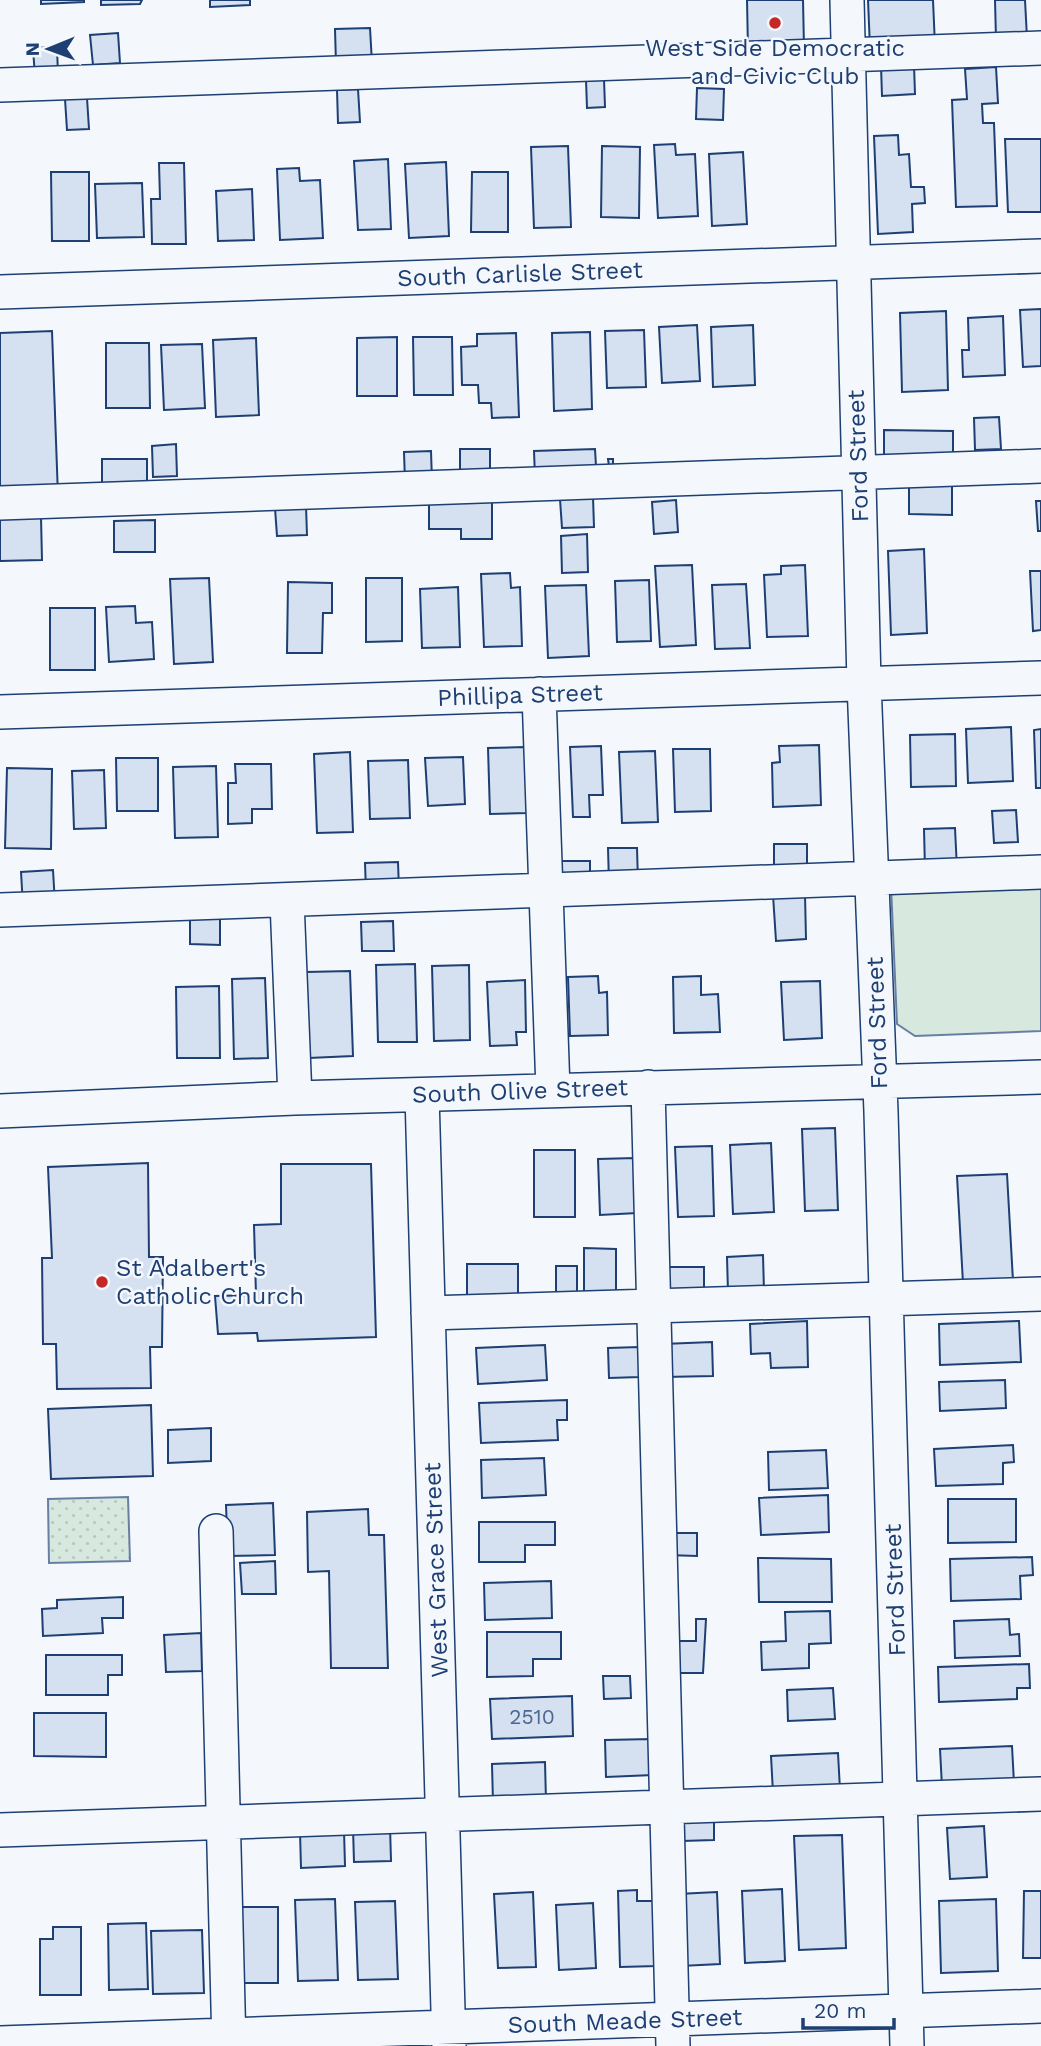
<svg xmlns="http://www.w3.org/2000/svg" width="1041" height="2046" viewBox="0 0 1041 2046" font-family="'Work Sans',sans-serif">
  <defs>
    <pattern id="park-dots" width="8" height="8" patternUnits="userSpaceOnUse" patternTransform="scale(1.75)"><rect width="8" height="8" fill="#d7e8df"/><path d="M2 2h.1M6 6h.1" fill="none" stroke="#b8c8c3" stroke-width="1.8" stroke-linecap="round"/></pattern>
  </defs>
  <rect width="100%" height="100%" fill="#f4f7fb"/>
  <path fill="#d7e8df" stroke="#687fa3" stroke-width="2" d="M1041,882V1031L915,1036L897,1024L891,886Z"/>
  <path fill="url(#park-dots)" stroke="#687fa3" stroke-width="2" d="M128,1497L130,1561L49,1563L48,1499Z"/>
  <path fill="#d5e0f0" stroke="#1d3f73" stroke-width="2" d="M41,0H84V2L41,4Z
    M101,0H142L140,4L101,5Z
    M210,0H250V5L210,7Z
    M747,0H803L804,47L748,49Z
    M868,0H933L935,46L870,48Z
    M995,0H1025L1027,38L996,39Z
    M370,28L372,63L336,64L335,29Z
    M118,33L120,63L93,65L90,35Z
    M57,47L58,75L35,77L33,48Z
    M914,65L915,94L882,96L881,66Z
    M996,67L998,103L982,104L983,123H994L997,206L956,207L952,100L967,99L965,69Z
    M604,79L605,107L587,108L586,80Z
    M697,88L724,89L723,120L696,119Z
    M358,89L360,122L338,123L337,90Z
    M87,98L89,129L67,130L65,99Z
    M898,135L899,155L909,154L911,187H924L925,203L912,204L913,232L878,234L874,136Z
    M1005,139H1041V212H1008Z
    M675,144L676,155L695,154L698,216L658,218L654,145Z
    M568,146L571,227L534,228L531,147Z
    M602,146L640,147L639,218L601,217Z
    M743,152L747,224L712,226L709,154Z
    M388,159L391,229L358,230L354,161Z
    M446,162L449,236L409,238L405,164Z
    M159,163H184L186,244H152L151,199H160Z
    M299,168L300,181L320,180L323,238L280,240L277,169Z
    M51,172H89V241H52Z
    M472,172H508V232H471Z
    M142,183L144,237L97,238L95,184Z
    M252,189L254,240L218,241L216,191Z
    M1041,309V366L1023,367L1020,310Z
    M946,311L948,390L902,392L900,313Z
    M1003,316L1005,375L963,377L962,350H969L968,318Z
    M697,325L700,381L662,383L659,327Z
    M753,325L755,385L713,387L711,327Z
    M644,330L646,387L607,388L605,331Z
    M52,331L58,496L0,498V333Z
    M590,332L592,409L554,411L552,333Z
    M516,333L519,417L492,418L491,403H479L478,385H462L461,347L477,346V334Z
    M397,337V396H357V338Z
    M413,337H452L453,395H414Z
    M256,338L259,415L216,417L213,340Z
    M106,343H149L150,408H106Z
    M202,344L205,408L164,410L161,345Z
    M999,417L1001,449L975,450L974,418Z
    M884,430L953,431V463L884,462Z
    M176,444L177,476L153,477L152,446Z
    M460,449H490V478H460Z
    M595,449L596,466H609L608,459H613V474L535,477L534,451Z
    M431,451L432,481L405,482L404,452Z
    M102,459H147V488L102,489Z
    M909,482H952V515L909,514Z
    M593,497L594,527L562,528L560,499Z
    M676,500L678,532L654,534L652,502Z
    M1036,501H1041V531H1038Z
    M429,502H492V539H461V529H429Z
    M306,506L307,535L277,536L275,508Z
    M41,517L42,560L0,561V518Z
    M155,520V552H114V521Z
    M587,534L588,572L562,573L561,536Z
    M924,549L927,633L891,635L888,551Z
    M692,565L696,645L660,647L655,566Z
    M805,565L808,636L767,637L764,575L781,574V566Z
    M1030,571H1041V630L1033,631Z
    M510,573L511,588L520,587L522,646L484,647L481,574Z
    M209,578L213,662L174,664L170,579Z
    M366,578H402V641L366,642Z
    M649,580L651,641L617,642L615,581Z
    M288,582L332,583V613H323L322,653H287Z
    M746,584L750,648L715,649L712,585Z
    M586,585L589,656L548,658L545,586Z
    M458,587L460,647L422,648L420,589Z
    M135,606L136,623L152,622L154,659L109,662L106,607Z
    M50,608H95V670H50Z
    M1011,727L1013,781L968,783L966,729Z
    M1041,729V788H1036L1034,730Z
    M955,734L956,786L911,787L910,735Z
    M819,745L821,805L773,807L772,763L780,762L779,746Z
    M601,746L603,795H589L590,817H573L570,747Z
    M525,747L527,813L490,814L488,748Z
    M673,749H710L711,811L675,812Z
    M655,751L658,822L622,823L619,752Z
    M350,752L353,832L317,833L314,754Z
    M463,757L465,804L428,806L425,758Z
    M116,758H158V811H117Z
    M408,760L410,818L370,819L368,761Z
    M235,764H271L272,809H252V823L228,824V783H236Z
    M216,766L218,837L175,838L173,767Z
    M7,768L52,769L51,849L5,848Z
    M104,770L106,828L74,829L72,771Z
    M1016,810L1018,842L994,843L992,811Z
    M955,828L957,869L925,870L924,829Z
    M774,844H807V875L774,876Z
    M608,848H637L638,882L609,883Z
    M557,861H590V883L557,884Z
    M398,862L399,890L366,891L365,863Z
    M53,870L55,904L23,906L21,872Z
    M805,894L806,939L776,941L773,895Z
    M190,916L220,917V945L190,944Z
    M393,921L394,951H362L361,922Z
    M415,964L417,1042H378L376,965Z
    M469,965L470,1040L434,1041L432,966Z
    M350,971L353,1056L309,1058L306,972Z
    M598,976L599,993L607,992L608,1035L570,1036L568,977Z
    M701,976V995L718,994L720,1032L674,1033L673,977Z
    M265,978L268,1058L234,1059L232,979Z
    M525,980L526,1032H516L517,1045L490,1046L487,982Z
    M820,981L822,1038L784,1040L781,982Z
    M219,986L220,1058H177L176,987Z
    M835,1128L838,1210L805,1211L802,1129Z
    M771,1143L774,1212L733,1214L730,1145Z
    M712,1146L714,1216L678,1217L675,1147Z
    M534,1150H575V1217H534Z
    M635,1158L637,1213L600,1215L598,1159Z
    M148,1163L149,1257H163L162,1347H150L151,1388L57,1389L56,1344H43L42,1258H52L48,1167Z
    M281,1164H371L376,1337L258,1341L257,1333L218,1334L215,1296L256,1295L254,1225L281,1224Z
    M1007,1174L1013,1281L963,1283L957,1176Z
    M584,1248L616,1249V1298L584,1297Z
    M763,1255L764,1291L728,1292L727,1257Z
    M467,1264H518V1300H467Z
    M556,1266H577V1295H556Z
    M662,1267H704V1298H662Z
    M807,1321L808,1367L771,1368L770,1353L751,1354L750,1324Z
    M1019,1321L1021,1362L940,1365L939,1324Z
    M712,1342L713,1376L664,1377L663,1344Z
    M545,1345L547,1380L478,1384L476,1348Z
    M639,1347L640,1377L609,1378L608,1348Z
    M1005,1380L1006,1408L940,1411L939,1382Z
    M567,1400V1420H557L558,1440L481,1443L479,1403Z
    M151,1405L153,1476L51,1479L48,1409Z
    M211,1428V1461L168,1463V1430Z
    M1013,1445L1014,1462L1003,1463V1484L936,1486L934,1449Z
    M826,1450L828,1488L769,1490L768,1452Z
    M544,1458L546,1495L482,1498L481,1460Z
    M828,1495L829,1532L761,1535L759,1498Z
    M948,1499H1016V1542L948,1543Z
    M273,1503L275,1555L228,1556L226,1505Z
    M368,1509L369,1535H384L388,1668H331L329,1571L308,1572L307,1512Z
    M479,1522H555V1545H525V1562H479Z
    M666,1533H697V1556L666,1555Z
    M1032,1557L1033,1575L1020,1576L1021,1599L951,1601L950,1559Z
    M758,1558L831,1559L832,1602H759Z
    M275,1561L276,1594H242L240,1563Z
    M551,1581L552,1618L485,1620L484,1583Z
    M123,1597V1618H102L103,1633L43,1636L42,1609L57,1608V1600Z
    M830,1611L831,1643L809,1644V1668L762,1670L761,1642L786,1641L785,1612Z
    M696,1619H706L703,1673H673V1641H696Z
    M1009,1619L1010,1635L1019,1634L1020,1656L955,1658L954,1621Z
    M487,1632H561V1659H533V1676L487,1677Z
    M201,1633L202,1671L166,1672L164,1635Z
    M46,1655H122V1675H108V1695H46Z
    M1029,1664L1030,1688H1017V1699L939,1702L938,1667Z
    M603,1676H630L631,1698L604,1699Z
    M833,1688L835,1719L788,1721L787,1690Z
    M572,1696L573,1736L492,1739L490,1699Z
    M34,1713H106V1757L34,1756Z
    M652,1739L653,1775L606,1777L605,1740Z
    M1012,1746L1014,1783L942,1787L940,1749Z
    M838,1753L840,1790L773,1793L771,1756Z
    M545,1762L546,1801L493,1803L492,1764Z
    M682,1817H714V1840L682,1841Z
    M390,1826L391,1861L354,1862L353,1828Z
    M984,1826L987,1877L950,1879L947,1828Z
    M344,1830L345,1866L301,1868L300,1832Z
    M842,1835L846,1948L799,1950L794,1836Z
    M782,1889L785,1961L745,1963L742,1891Z
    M637,1890V1901H655L657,1966L620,1967L618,1891Z
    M1024,1891H1041V1958H1023Z
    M533,1892L536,1967L498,1968L494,1894Z
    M717,1892L720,1964L681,1966L678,1894Z
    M335,1899L338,1980L298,1981L295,1900Z
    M996,1899L998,1971L941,1973L939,1901Z
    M395,1901L398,1979L358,1980L355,1902Z
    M593,1903L596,1968L559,1970L556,1905Z
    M236,1907H278V1983H236Z
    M146,1923L148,1989L109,1990L108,1924Z
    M53,1927H81V1995H40V1939H53Z
    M202,1930L204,1993L153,1994L151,1931Z"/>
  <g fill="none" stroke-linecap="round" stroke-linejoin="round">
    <g stroke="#1d3f73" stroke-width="36">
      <path id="minor" d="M847,0L864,683L881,1112L907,2046
        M0,85L1041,48
        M0,292L1041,256
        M0,503L1041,466
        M539,694L553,1090
        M0,712L1041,678
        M287,901L295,1098
        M0,910L1041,872
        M648,1087L673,2046
        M422,1095L449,2046
        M0,1111L295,1098L1041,1077
        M428,1313L1041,1294
        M216,1531L229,2046
        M0,1830L1041,1794
        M0,2043L1041,2006"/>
    </g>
    <use href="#minor" stroke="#f4f7fb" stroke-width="33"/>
  </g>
  <g fill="#c62828" stroke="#f4f7fb" stroke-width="2.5">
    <circle cx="775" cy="23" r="7"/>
    <circle cx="102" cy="1282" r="7"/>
  </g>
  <g text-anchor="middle" stroke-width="5" stroke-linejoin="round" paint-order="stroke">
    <g font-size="21" fill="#4b6792">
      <text x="532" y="1724">2510</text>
    </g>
    <g font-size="24" fill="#1d3f73" stroke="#f4f7fb">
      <text x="775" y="56">West Side Democratic<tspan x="775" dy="28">and Civic Club</tspan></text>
      <text x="116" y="1276" text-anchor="start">St Adalbert's<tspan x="116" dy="28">Catholic Church</tspan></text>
    </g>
    <g font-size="24" fill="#1d3f73" stroke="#f4f7fb">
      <text transform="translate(520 274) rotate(-2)" y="8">South Carlisle Street</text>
      <text transform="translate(858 456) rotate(-92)" y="8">Ford Street</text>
      <text transform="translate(520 695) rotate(-2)" y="8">Phillipa Street</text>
      <text transform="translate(877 1023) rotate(-92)" y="8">Ford Street</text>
      <text transform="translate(520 1091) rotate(-2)" y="8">South Olive Street</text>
      <text transform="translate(436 1570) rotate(-92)" y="8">West Grace Street</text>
      <text transform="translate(895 1590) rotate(-92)" y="8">Ford Street</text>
      <text transform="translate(625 2021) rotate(-2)" y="8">South Meade Street</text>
    </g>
  </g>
  <g transform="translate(49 49) rotate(269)" stroke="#f4f7fb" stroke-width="5" paint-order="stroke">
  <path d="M0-5L12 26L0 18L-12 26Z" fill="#1d3f73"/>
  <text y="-10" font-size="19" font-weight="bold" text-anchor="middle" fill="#1d3f73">N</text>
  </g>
  <path d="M803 2018v10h91v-10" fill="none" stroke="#1d3f73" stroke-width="3.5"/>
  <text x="814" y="2018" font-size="21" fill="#1d3f73" stroke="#f4f7fb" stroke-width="5" paint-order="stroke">20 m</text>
</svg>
